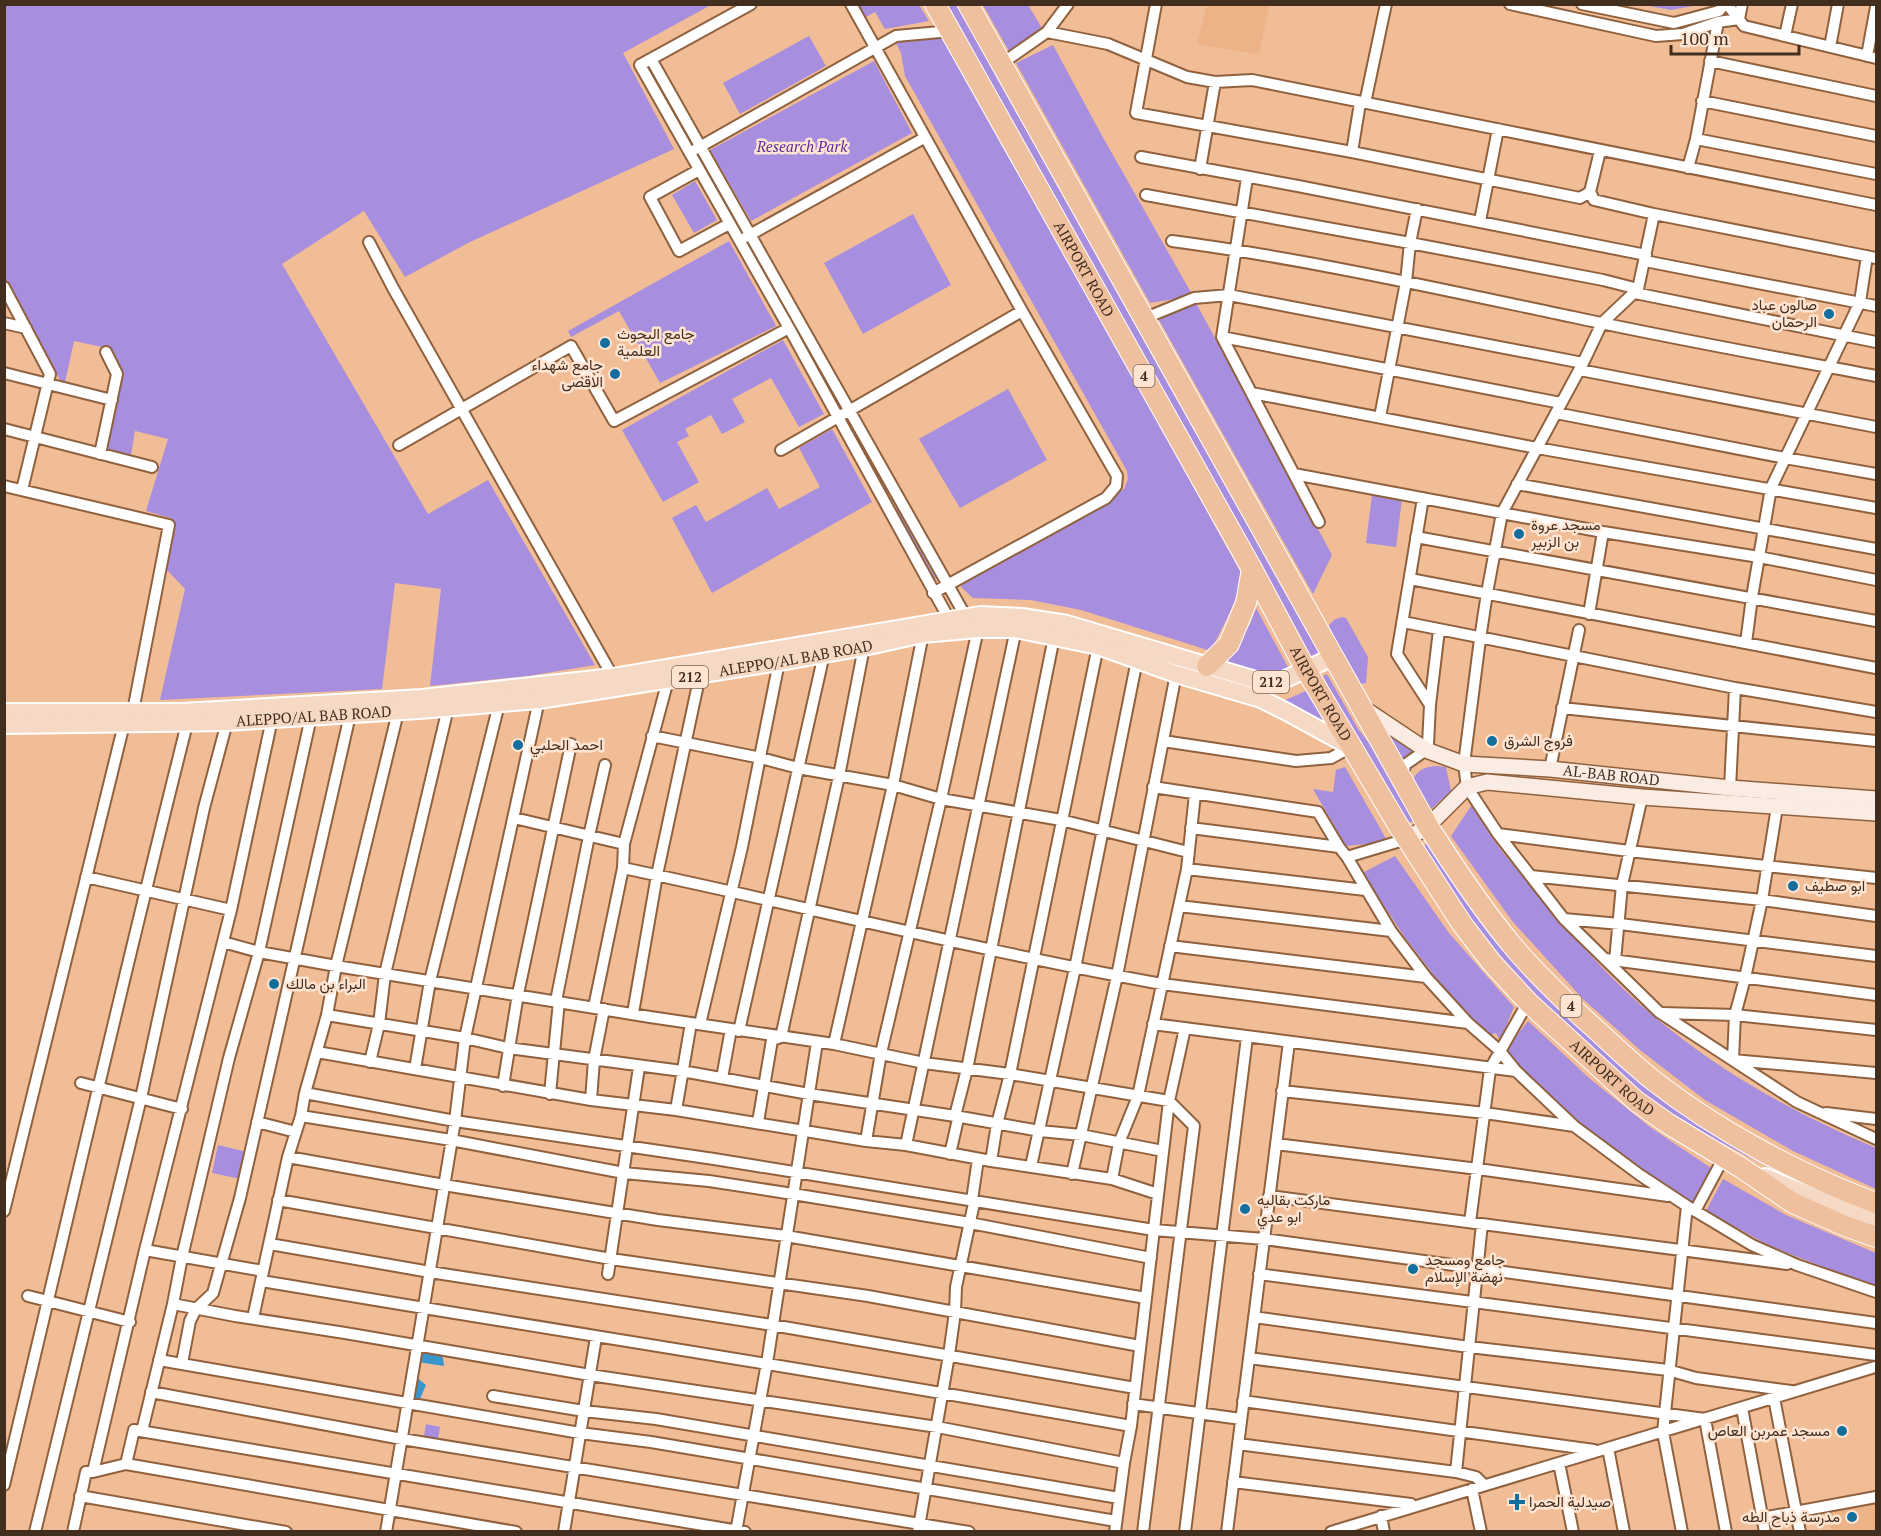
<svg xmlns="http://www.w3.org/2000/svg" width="1881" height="1536" viewBox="0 0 1881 1536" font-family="'PT Serif',Vazirmatn,serif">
  <rect width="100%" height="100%" fill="#f1bd97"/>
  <path fill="#edb388" d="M1207,5H1269L1259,55L1197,44Z
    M1876,1503V1531H1831L1826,1512Z"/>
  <path fill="#a78ede" d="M4,5H711L623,53L674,149L470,242L405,277L364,211L282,264L428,514L488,480L595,665L528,676L430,686L441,589L395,583L382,689L160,700L185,589L166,569L171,518L146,511L168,439L135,431L131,455L105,450L120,374L107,348L74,341L64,387L5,281Z
    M859,5H919L929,21L885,29L875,12L866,17Z
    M945,5H956L1319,653L1311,658Z
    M983,5H1028L1042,28L1009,51Z
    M1644,5H1699L1671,10Z
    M943,35L1240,571C1241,599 1222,626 1211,651L1081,610L1031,600L973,598L961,587L963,579L1124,489L1128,479L1127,471L905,76L901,53L894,39Z
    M809,36L826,66L740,114L723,83Z
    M1053,45L1101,134L1193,296L1150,303L1016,63Z
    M874,61L912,133L751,221L710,150Z
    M648,64L691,141L689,142L646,65Z
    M700,157L742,230L739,231L698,158Z
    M695,181L717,220L694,233L672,195Z
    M913,214L951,285L863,334L824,263Z
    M729,241L776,326L660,383L619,311L571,337L568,331Z
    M1196,303L1332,555L1313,594L1159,320Z
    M783,340L824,414L799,427L771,378L732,399L745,422L722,434L711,415L685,429L689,436L677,442L699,482L663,502L622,430Z
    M1008,389L1047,460L960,508L919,439Z
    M848,420L888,492L885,493L846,421Z
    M832,429L872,502L712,593L672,518L696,505L706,522L767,488L779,509L820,487L799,448Z
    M1372,495L1402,499L1396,547L1366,543Z
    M897,507L936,579L933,580L894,509Z
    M1256,608L1289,669L1273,674L1227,663L1250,624Z
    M1342,617L1346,618L1368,657L1366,683L1360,684L1329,630V625L1334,620Z
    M1327,674L1358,729L1384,762L1416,820L1409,823L1376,767L1354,735L1323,676Z
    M1308,690L1325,724L1283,701Z
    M1385,730L1419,750L1408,754L1401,761Z
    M1436,766L1446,767L1451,791L1430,810L1413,779C1419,769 1425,767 1436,766Z
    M1345,767L1388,842L1346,846L1313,789L1333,792L1336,770Z
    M1473,803C1479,815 1485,828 1493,839C1508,860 1525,879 1542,899C1580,946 1623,993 1672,1031C1734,1080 1805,1118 1876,1148V1189L1793,1151L1705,1100L1640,1050L1583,999L1513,922L1451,836Z
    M1428,843L1677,1108L1778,1172L1672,1117L1641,1095L1534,998L1467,919L1421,848Z
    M1395,856L1449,933L1514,1007L1500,1041L1496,1033L1488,1036L1448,994L1404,936L1362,873Z
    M1528,1021L1589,1078L1650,1127L1711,1168L1692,1203L1648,1175L1606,1144L1544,1093L1505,1051Z
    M218,1145L247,1152L241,1179L212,1173Z
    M1723,1179L1786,1215L1876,1253V1288L1770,1246L1706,1211Z
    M426,1424L440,1427L438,1439L424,1436Z"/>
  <path fill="#3896cc" d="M420,1349L439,1353L443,1358L444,1366L418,1362Z
    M416,1377L426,1385L420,1399H411Z"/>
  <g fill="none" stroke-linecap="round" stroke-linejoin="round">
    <g stroke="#8f613e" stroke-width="14">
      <path id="street" d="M751,4L640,65L789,328L949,619
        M851,4L1022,311L1117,476L1116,486L1106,498L933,593
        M1156,4L1136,113L1352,152L1580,198L1590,192L1594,200L1654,214L1876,258
        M1510,4L1656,36L1683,34L1718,22L1739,19L1742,4
        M1582,4L1674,23L1719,11L1725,4
        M1727,4L1744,26L1876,58
        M1047,32L1108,44L1187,77L1215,82L1252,80L1876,205
        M1785,36L1792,4
        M1830,47L1838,4
        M1867,56L1876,7
        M651,59L966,617
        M1710,61L1876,96
        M1001,64L1047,32L1068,4
        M1702,101L1876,136
        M1365,103L1386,4
        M1696,139L1876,174
        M696,149L896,36L951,31
        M1352,152L1360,103
        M1141,157L1298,186L1646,255
        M1688,168L1696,139L1718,22
        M1200,169L1215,82
        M699,170L650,197L679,251L729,224
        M1247,178L1222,337L1319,522
        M1590,192L1600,151
        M1146,195L1410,243L1603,280L1638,289
        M1654,214L1638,289L1602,323L1583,363L1502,513L1487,593L1480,639L1464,764L1467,787L1498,834L1564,919L1659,1012L1797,1102L1876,1139
        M1480,221L1498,129
        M746,237L924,138
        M1172,241C1307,259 1440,289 1573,317C1674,339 1775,357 1876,376
        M369,242L393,288L613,677
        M1645,261L1876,306
        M4,287L50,374L22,490
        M1635,293L1876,342
        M1143,319L1194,298L1229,295L1583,363
        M4,323L26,328
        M1222,337L1561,403
        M1580,370L1876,427
        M4,373L112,400
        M1252,393L1537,448L1876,508
        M1556,413L1785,458L1876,474
        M1380,417L1406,282L1410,243L1417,209
        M4,429L152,467
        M399,445L571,346L614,421L789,328
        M781,450L1022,311
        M100,454L117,374L106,352
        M1294,474L1603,532L1759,557L1876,580
        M1517,484L1876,549
        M4,486L169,525L133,711
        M1423,498L1397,654L1430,705
        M1416,537L1876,621
        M1410,579L1876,668
        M1589,614L1603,532
        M1403,622L1735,688L1876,712
        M1746,643L1752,597L1771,488L1860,302L1867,256
        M1562,708L1876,741
        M652,736L761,758L798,768L893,785L941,799L1061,820L1188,852
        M1163,741L1296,761L1331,758L1351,747
        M1550,769L1579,630
        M1401,776L1406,764L1426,750L1428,744L1430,705L1439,630
        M1153,787L1318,812L1339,847L1347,857L1391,931L1426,977L1468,1023L1499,1050L1516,1071L1574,1126L1640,1175L1687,1206L1752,1245L1797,1265L1876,1292
        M1730,788L1735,688
        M1777,807L1762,900L1745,978L1735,1015L1733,1060L1876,1073
        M514,818L624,844
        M1191,828L1339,847
        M1498,834L1629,851L1876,878
        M1347,857L1407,839
        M623,868C802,906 981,951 1162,984L1468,1023
        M1187,869L1365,890
        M1531,876L1762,900L1876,916
        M86,877L231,910
        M1179,906L1391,931
        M1564,919L1620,924L1876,956
        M223,942L259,952L336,966L650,1017L834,1044L924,1063L1010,1074L1169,1101L1194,1126L1143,1532
        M1170,946L1426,977
        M1605,959L1876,995
        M1615,961L1622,885L1642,797
        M556,1001L589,836L605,765
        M594,1007L623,868L624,844L668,680
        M633,1013L657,875L700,675
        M1662,1013L1735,1015L1876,1030
        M327,1015L465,1038L508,1048L682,1071L809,1094L955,1116L1040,1131L1081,1135L1163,1151
        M700,1024L742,847L779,662
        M1153,1024L1516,1071
        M739,1031L824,654
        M834,1044L893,785L923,634
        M317,1052L591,1100L676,1110L866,1141L906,1145L991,1161L1112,1179L1158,1194
        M370,1062L379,1024L385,974L448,708
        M415,1069L430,981L499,704
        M722,1078L731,1029
        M81,1083L182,1109
        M503,1086L518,994L571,744
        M1282,1091L1485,1113L1574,1126
        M305,1093L455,1121L714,1159L1154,1230L1264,1239L1876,1323
        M550,1094L559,1001
        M591,1100L594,1060L604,1009
        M676,1110L691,1023
        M1826,1113L1876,1119
        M301,1116L451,1140L624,1173L709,1181L793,1194L970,1223L1151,1258
        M257,1122L296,1132
        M758,1122L772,1040L781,1037L839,776L864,647
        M866,1141L881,1053L941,799L978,629
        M1276,1144L1478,1169L1668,1196
        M906,1145L1016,629
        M950,1154L958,1119L955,1116L967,1069L1054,637
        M288,1157L444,1185L658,1220L786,1236L1146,1298
        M991,1161L997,1124L1010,1074L1098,646
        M1031,1166L1075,968L1137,660
        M1072,1174L1117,976L1176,674
        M1112,1179L1119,1143L1138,1096L1187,869L1195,794
        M1269,1196L1787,1264
        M278,1200L611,1259L868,1296L1140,1346
        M4,1211L124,724
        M1695,1211L1724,1157
        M1470,1222L1490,1069L1528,1002
        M270,1244L430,1272L772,1325L1135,1388
        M145,1250L263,1271
        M608,1274L639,1067
        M1259,1274L1876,1355
        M262,1281C551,1330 842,1374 1131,1426
        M28,1296L130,1322
        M173,1304L235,1316L345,1333L590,1375L937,1427L1124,1463
        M1254,1317L1469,1347L1668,1370L1696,1378L1791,1391
        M253,1318L288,1157L301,1116L305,1093L327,1015L336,966L398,712
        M1249,1358L1705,1419L1726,1532
        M159,1360L580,1433L651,1442L1116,1521
        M182,1363L190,1321L196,1309L213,1293L240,1198L350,715
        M151,1392L402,1439L969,1532
        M493,1396L584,1411L656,1419L1119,1498
        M1774,1398L1800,1532
        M1243,1401L1594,1450
        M1133,1404L1241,1419
        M1742,1408L1765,1532
        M142,1431L173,1304L182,1257L229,1058L259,952L311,717
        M1238,1444L1456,1472L1476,1477L1484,1485
        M1608,1448L1624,1532
        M1559,1463L1573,1532
        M126,1464L516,1532
        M93,1472L145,1250L231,910L272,719
        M1456,1472L1482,1224
        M1233,1482L1411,1504
        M4,1485C65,1231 123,977 187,724
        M1472,1489L1481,1532
        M80,1496L286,1532
        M1381,1516L1384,1532
        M1762,1518L1876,1497
        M35,1532L141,1098L204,808L227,722
        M73,1532L86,1472H93L126,1464L134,1430L745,1532
        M386,1532L455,1121L465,1038L539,700
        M564,1532L596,1337
        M736,1532L767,1363L817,1042
        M918,1532L949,1355L955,1312L956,1287L974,1203L972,1200L978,1159
        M1115,1532L1124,1463L1131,1426L1169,1101L1185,1028
        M1185,1532L1247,1037
        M1227,1532L1289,1042
        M1331,1532L1875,1367
        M1682,1532L1663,1432L1687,1206"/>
    </g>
    <g stroke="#8f613e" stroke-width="18">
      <g id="secondary">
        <path id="s1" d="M1363,708L1426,750L1464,764L1550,769L1730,788L1876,799"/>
        <path d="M1407,839L1428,826L1467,787L1487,782L1642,797L1876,813"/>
      </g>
    </g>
    <g stroke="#fff" stroke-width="20">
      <g id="primary">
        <path d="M4,712H182L422,698L613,677L980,615L1022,617L1067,624L1266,683L1281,681L1333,657"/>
        <path id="s2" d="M4,725L227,722L419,710L539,700L779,662L864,647L923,634L978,629H1016L1098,646L1176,674L1261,699L1287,712L1351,747"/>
        <path d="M1765,1177L1876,1222"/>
      </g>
    </g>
    <g stroke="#fff" stroke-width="22">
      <g id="highway">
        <path id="s3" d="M935,4L1252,569L1306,670L1398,825L1462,924L1492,963L1528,1002L1636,1101L1667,1123L1740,1167L1793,1203L1845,1226L1876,1237"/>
        <path d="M968,4L1428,826C1454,867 1481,908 1512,945C1533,971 1558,994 1582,1017C1606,1038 1629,1061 1654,1081C1718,1131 1800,1175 1876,1203"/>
        <path d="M1207,666L1229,644L1246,603L1252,569"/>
      </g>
    </g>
    <use href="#street" stroke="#fff" stroke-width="10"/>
    <use href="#secondary" stroke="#faece2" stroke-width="15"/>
    <use href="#primary" stroke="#f5d9c5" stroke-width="16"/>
    <use href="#highway" stroke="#efc09e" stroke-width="20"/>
  </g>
  <g fill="#116e9d" stroke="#ffe4d1" stroke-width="2">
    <circle cx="1829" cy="314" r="6"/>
    <circle cx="605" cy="343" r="6"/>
    <circle cx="615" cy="374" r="6"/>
    <circle cx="1519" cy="534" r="6"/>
    <circle cx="1492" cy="741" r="6"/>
    <circle cx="518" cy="745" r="6"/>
    <circle cx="1793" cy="886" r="6"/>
    <circle cx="274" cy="984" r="6"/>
    <circle cx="1245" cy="1209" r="6"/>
    <circle cx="1413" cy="1269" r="6"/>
    <circle cx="1842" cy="1431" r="6"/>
    <path d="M1514 1493h6v6h6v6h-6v6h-6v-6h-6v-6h6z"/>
    <circle cx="1852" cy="1517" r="6"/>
  </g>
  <g text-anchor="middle" stroke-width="5" stroke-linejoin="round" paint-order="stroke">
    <g fill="#ffe4d1" stroke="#7b6554" stroke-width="1.5">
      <rect x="1133.5" y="365" width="21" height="22" rx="4.5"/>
      <rect x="672" y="666" width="36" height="22" rx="4.5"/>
      <rect x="1253" y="671" width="36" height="22" rx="4.5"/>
      <rect x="1560.5" y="995" width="21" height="22" rx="4.5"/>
    </g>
    <g font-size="14" font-weight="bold" fill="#422e1f">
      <text x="1144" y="381">4</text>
      <text x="690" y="682">212</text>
      <text x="1271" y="687">212</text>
      <text x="1571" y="1011">4</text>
    </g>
    <g font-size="15" font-style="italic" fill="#5e2ca2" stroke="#ffe4d1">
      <text x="802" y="152">Research Park</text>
    </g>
    <g font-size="15" fill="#422e1f" stroke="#ffe4d1">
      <text dy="5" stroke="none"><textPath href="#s3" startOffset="304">AIRPORT ROAD</textPath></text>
      <text dy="5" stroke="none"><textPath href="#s2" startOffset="796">ALEPPO/AL BAB ROAD</textPath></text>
      <text dy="5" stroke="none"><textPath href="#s3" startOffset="790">AIRPORT ROAD</textPath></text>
      <text dy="5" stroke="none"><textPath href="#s2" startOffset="310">ALEPPO/AL BAB ROAD</textPath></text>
      <text dy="5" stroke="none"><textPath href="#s1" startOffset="264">AL-BAB ROAD</textPath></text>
      <text dy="5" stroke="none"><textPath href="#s3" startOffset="1276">AIRPORT ROAD</textPath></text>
    </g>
    <g font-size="15" fill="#422e1f" stroke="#ffe4d1" text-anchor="start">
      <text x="1817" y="310" text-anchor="end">صالون عباد<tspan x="1817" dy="17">الرحمان</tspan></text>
      <text x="617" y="339">جامع البحوث<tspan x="617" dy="17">العلمية</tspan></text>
      <text x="603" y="370" text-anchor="end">جامع شهداء<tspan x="603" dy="17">الاقصى</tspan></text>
      <text x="1531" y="530">مسجد عروة<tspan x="1531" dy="17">بن الزبير</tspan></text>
      <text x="1504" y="746">فروج الشرق</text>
      <text x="530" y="750">احمد الحلبي</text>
      <text x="1805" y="891">ابو صطيف</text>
      <text x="286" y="989">البراء بن مالك</text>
      <text x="1257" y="1205">ماركت بقاليه<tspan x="1257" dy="17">ابو عدي</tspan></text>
      <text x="1425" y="1265">جامع ومسجد<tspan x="1425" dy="17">نهضة الإسلام</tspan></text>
      <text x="1830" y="1436" text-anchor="end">مسجد عمربن العاص</text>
      <text x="1529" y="1507">صيدلية الحمرا</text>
      <text x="1840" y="1522" text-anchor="end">مدرسة ذباح الطه</text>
    </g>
  </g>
  <rect width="1881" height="1536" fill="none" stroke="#422e1f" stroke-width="12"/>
  <path d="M1671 45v9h128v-9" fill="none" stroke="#422e1f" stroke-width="3"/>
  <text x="1680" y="45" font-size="18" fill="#422e1f" stroke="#ffe4d1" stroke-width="4.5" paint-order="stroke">100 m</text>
</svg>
